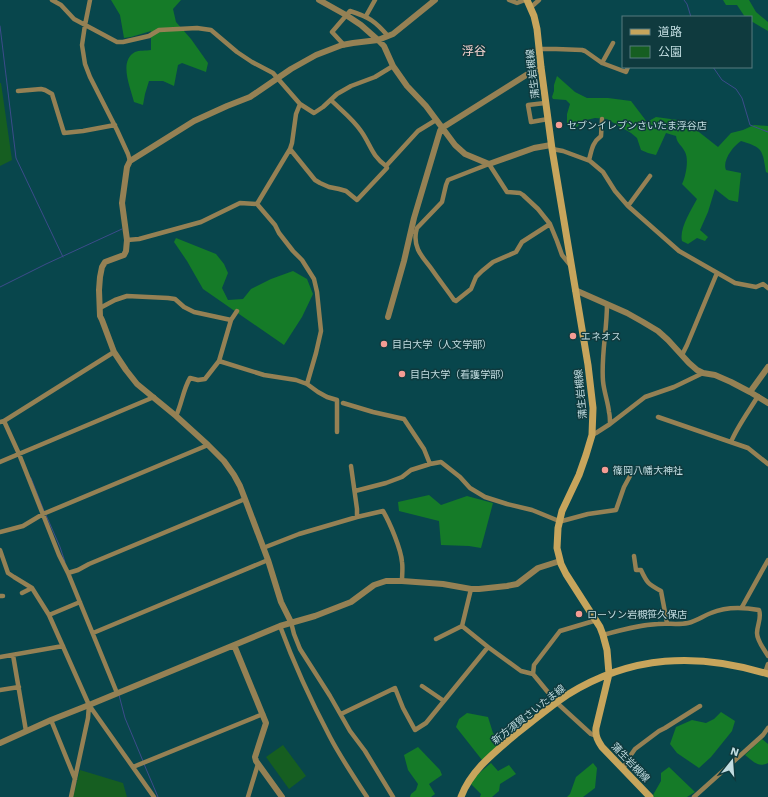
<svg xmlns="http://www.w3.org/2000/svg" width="768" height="797" viewBox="0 0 768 797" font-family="'Work Sans','Noto Sans JP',sans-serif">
  <rect width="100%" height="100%" fill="#08464c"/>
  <path fill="#165e21" d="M0,83H1L12,160L0,166Z
    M283,745L306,776L289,789L266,757Z
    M80,770L123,783L127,797H73Z"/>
  <path fill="#157b28" d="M111,0H181L173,9L176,22L191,39L208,63L206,72L182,63L178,65L174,86L163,81H149L145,94L143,105L134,102C131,89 118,61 135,52C139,50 146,51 151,50V31L131,37L124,38L120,15Z
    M723,0H749L756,12L768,22V31L751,21V17H745L737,5H726Z
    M557,76L575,92L587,98H608L631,101L647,122L656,117L685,121L718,147L731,133L743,130L754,125L768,126V173L766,172C762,150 764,148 741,141C733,146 722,161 726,170L741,173L738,202L729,200L715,189L708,212L700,230L708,237L705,241L697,238L688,244L682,241C679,229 691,210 697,199L682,184C686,176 689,159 685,152C682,145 677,144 676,136L666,133L656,155L648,153L641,150L637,138L631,133L607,119L595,118L582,121L577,127L567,123V114L570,104L566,100L553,99L552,97L554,91V85Z
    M176,238L216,254L224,264L228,273L222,288L228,300L243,299L251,289L271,279L293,271L307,279L313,294L302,317L284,345L203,289L187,261L174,242Z
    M429,495L441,505L467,496L493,503L481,548L469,546L441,545L439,521L399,511L398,502Z
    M721,712L735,721L732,731L711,757L699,768L677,753L670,744L676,727L692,720L706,723L714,719Z
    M467,713L488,717L493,733L503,744L482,760L456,727L459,719Z
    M762,739L768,744V763C758,768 753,761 745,755Z
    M418,747L440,770L442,775L429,784L435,794L431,797H410L411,794L416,790L418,784L408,770L404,755Z
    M491,763L498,771L509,765L516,774L500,784L499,791L492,797H480L481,794L469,782Z
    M593,763L597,768L595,788L583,797H567L570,794L576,777Z
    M669,767L695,792L687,797H654L653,795L661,781V773Z"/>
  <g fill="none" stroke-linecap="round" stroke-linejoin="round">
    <path stroke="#3c4c8b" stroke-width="1" d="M684,0L687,4L691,17
      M0,26L16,158L63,257
      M713,67L722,80L736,89L742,98L750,125L768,132
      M0,287L46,264L122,229
      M31,478L44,511
      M46,515L60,547L65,562
      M119,695L125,718L143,761
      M144,764L158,797"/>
    <path stroke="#958154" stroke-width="4.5" d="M52,0L61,5L74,19L117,42H123L149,36L159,30L197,28L211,30L237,52L252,62L273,73L300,104L314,113L323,107L337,94L351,86L375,77L393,66
      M90,0L85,25L82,45L85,64L90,77L117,130L128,154L130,161
      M509,0L517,3L525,0
      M530,8L539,0
      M366,16L375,0
      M344,45L332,32L350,11C369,17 375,21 388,36
      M539,49H556L582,50L585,51L602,63L626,72L628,67
      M602,63L613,43
      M18,91L41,89L45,90L52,94L64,133L83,131L115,125
      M331,100C341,110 353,119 361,131C371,145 371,155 386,166
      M545,103L528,105L531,122L548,119
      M290,149L315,180L320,183L329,187L339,189L346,191L357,200L387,168L386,166L418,131L436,120
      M552,149L563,151L590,161L603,172L615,191L628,206L679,251L735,283L756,287L763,284L768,288
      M589,160C592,149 592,143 601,136L602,119
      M257,204L275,225L279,233L293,251L302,260L314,279L317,292L321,331L316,353L307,384
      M257,204L290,149L292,143L296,114L300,104
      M628,206L650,176
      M414,232H416C413,250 424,258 433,271C440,281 447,290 454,300L456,301L471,289L476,277L482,271L493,262L516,252L522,242L550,224
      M416,232L417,228L442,202L446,185L448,180L489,164L507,192L520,193L523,195L538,209L550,224L557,241L562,255L571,266
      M127,240L139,239L201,222L240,203L257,204
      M607,304C607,330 601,356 603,381C604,392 608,402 609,412C610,416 610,420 610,424
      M100,308L115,300L127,296L168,298L175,299L184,307L194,312L231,320
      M682,355L687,345L717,273
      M219,361L264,375L296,380L307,384L318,392L327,397L337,400V432
      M343,403L373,412L404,419L424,449L430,464
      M176,416C182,403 183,390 190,378L198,380L205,379L219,361L231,320L237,311
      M658,417L748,448L768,464
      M4,421L19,454L59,555L68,573L117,693
      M0,422L4,421L114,352
      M592,435L596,433L610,424L645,397L674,387L703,373
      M731,442C737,427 749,411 758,396
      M0,462L154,397
      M351,466L357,509V517
      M355,491L386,483L402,477L411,470L430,464L441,462L460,477L470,488L485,497L507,504L532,510L559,521H562L588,514L616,510L624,487L630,476
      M0,532L23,526L43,514L208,445
      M263,548L299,534L357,517L383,511C390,523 401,549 402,562C403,568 402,574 402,581
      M0,550L8,573L14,577L32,588L49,615L89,705L154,797
      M634,556L636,570H641C647,583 648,584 661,591L667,623
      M68,573L78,570L89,564L245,499
      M22,593L32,588
      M0,596H3
      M742,607L768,560
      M49,615L80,602
      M291,622L294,634L300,649L330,696L350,731L365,751L393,797
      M280,626C294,664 311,701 330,737C341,758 354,777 367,797
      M462,626L488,647L521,671L533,674L556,702L591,734L596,736
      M93,633L268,560
      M603,635C621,630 639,625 658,624C668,623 678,625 688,623C697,621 703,616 711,613C727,606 743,607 759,610C762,618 757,625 757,633C757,641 764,649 768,656
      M436,639L462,626L471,589
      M13,655L26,731
      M0,657L63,646
      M765,673L768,664
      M533,674L534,665L560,631L597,620
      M422,686L444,701
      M0,690L19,687
      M341,714L395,688L403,708L415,730L426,723L488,647
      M51,720L75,779
      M133,767L263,714
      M623,769L628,759L635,749L659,731L665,728L700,706
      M71,797L88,718L89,705
      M248,797L258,764
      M694,797L763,735L768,728"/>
    <path stroke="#958154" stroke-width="6" d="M319,0L346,15L361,25L378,40L384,46L393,66L407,86L426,106L455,145L465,154L489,164L534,148L551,145
      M575,290L627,313L643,322L658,331L668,340L689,363L697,370L703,373L715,375L731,382L750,392L768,403
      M388,317L404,261L414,218L440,131L442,128L531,72L541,67
      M750,392L768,367
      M291,622L281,602L268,560L245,499L240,486L234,475L224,461L208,445L176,416L137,384L126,370L114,352L102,320L100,316L99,290L100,277L102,267L105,262L124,255L126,251L127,240L122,203L127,167L130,161L194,121L227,106L250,97L291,69L316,55L342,45L353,43L378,40L393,34L435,0
      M234,645L266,723L255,757L256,761L282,797
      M0,743L51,720L89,705L280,626L315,616L351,602L374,585L386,581H402L443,584L471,589H479L507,586L517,584L538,568L560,561"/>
    <path stroke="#c7a55c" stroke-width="7" d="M527,0L534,16L537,29L541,67L552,149L588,365L593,408L592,435L586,455L579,475L562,511L558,528L557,548L561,564L566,574L600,627L603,635L607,650L609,674L596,728C595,736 598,741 602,747L650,797
      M461,797C471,770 495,752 516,734C533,721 549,707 567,695C631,655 697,652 768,674"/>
  </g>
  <g fill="#f59c94" stroke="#0f3a3e" stroke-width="1.5">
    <circle cx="559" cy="125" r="4"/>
    <circle cx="573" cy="336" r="4"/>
    <circle cx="384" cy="344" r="4"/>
    <circle cx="402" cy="374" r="4"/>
    <circle cx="605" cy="470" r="4"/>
    <circle cx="579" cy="614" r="4"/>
  </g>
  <g text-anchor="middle" stroke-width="3" stroke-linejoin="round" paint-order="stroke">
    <g font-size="10" fill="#c2dde1" stroke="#0f3a3e">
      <text transform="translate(532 74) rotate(-97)" y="4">蒲生岩槻線</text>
      <text transform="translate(580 394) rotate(-96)" y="4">蒲生岩槻線</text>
      <text transform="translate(528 714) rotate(-38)" y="4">新方須賀さいたま線</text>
      <text transform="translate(631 762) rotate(46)" y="4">蒲生岩槻線</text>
    </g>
    <g font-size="10" fill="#c2dde1" stroke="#0f3a3e" text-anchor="start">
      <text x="567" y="129">セブンイレブンさいたま浮谷店</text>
      <text x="581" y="340">エネオス</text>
      <text x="392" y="348">目白大学（人文学部）</text>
      <text x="410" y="378">目白大学（看護学部）</text>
      <text x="613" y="474">篠岡八幡大神社</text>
      <text x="587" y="618">ローソン岩槻笹久保店</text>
    </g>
    <g font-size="12" fill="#fdd9d5" stroke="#0f3a3e">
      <text x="474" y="55">浮谷</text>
    </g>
  </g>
  <rect x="622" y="16" width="130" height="52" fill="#0f3a3e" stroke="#577b7f"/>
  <rect x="630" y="29" width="20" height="6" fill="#c7a55c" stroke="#577b7f"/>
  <text x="658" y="36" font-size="12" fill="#c2dde1">道路</text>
  <rect x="630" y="46" width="20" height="12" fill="#165e21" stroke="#577b7f"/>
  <text x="658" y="56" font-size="12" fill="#c2dde1">公園</text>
  <g transform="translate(732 761) rotate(17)" stroke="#0f3a3e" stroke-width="3" paint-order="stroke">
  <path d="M0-3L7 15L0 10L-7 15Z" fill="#c2dde1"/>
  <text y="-6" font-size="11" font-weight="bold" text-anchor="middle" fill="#c2dde1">N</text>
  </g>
</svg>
